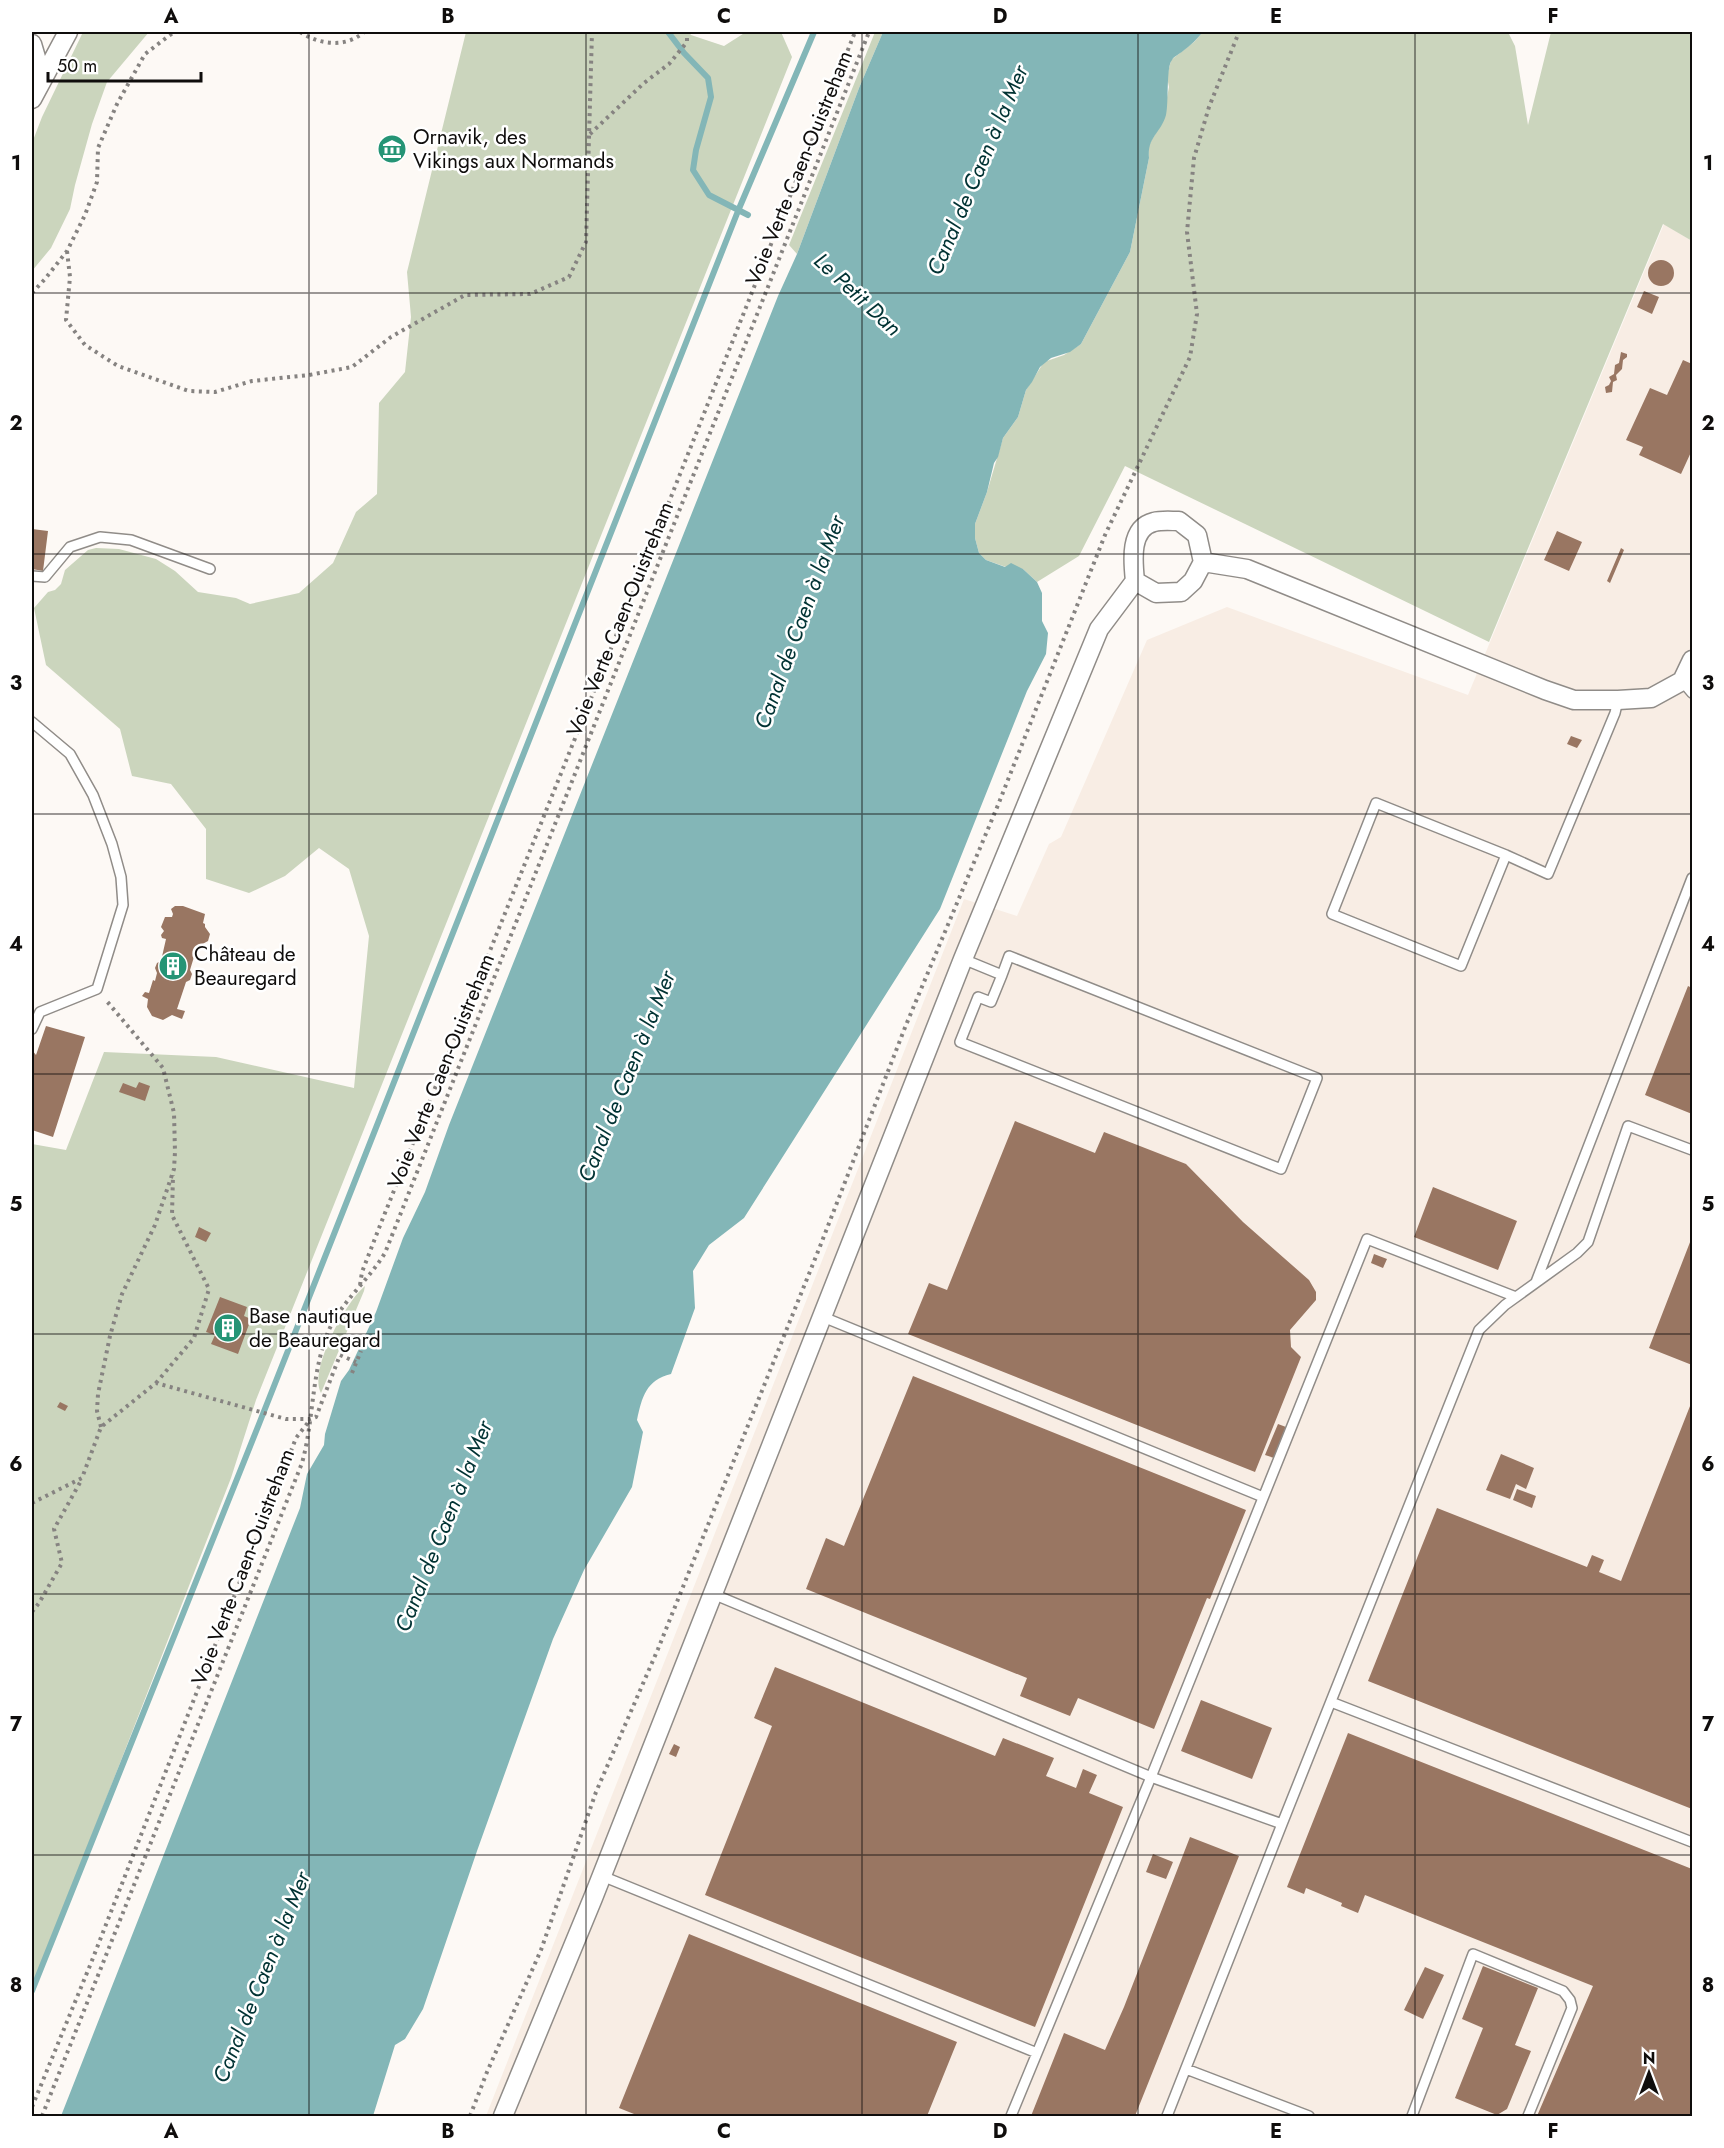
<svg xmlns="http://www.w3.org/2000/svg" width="1724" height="2148" viewBox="0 0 1724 2148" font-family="Jost,sans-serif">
  <rect width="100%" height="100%" fill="#fdf9f5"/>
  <path fill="#f8ede4" d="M1664,224L1692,241V2116H486L964,899L1017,916L1049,844L1061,837L1147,640L1227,607L1468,695Z"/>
  <path fill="#cbd5bd" d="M83,32H149L107,82L92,124L75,185L70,209L51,248L32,271V143L42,117Z
    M466,32H689L691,35L724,46L746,32H781L792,57L256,1400L231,1478L32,1989V1144L66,1150L104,1052L216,1057L354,1088L369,936L349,869L319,848L285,876L249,893L206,879V829L171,784L132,776L120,729L46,665L34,608L48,592L55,590L61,584L65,570L88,550L96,548L119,549L156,559L175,571L198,592L236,598L250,604L299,593L333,563L356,512L377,494L379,403L405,372L411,317L407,272Z
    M875,32H883L859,88L797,254L789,245Z
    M1203,32H1508L1515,46L1528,125L1551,32H1692V241L1663,224L1489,642L1125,466L1079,556L1037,582L1023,569L1006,567L986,560L979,553L975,538V524L987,492L1003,438L1018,417L1026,390L1044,362L1064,355L1081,344L1130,252L1149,158L1148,148L1151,141L1162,123L1169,87L1167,77L1171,60L1194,42Z
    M365,1286L364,1291L321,1393C308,1371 346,1301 365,1286Z"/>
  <path fill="#83b6b7" d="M883,32H1203C1197,39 1191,45 1183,51C1180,54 1174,56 1172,60C1166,66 1169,103 1166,115C1161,133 1147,137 1149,158L1130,252L1081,344L1070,352L1051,358L1040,367L1032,382L1026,390L1018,417L1003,438L998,457L994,463L987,492L975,524V538L979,553L986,560L1005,567L1011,563L1023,569L1037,582L1042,593V621L1048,633L1046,654L1027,691L940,909L744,1218L709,1245L693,1271L695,1308L671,1374C646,1380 642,1397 637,1420L643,1432L632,1487L584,1570L553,1639L477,1851L423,2009L405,2039L395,2045L373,2116H61L300,1508L307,1474L324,1445L325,1434L341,1381L349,1370L376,1312L403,1238L425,1192L449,1125L778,296L797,254L859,88Z"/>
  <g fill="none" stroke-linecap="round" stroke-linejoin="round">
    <path stroke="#83b6b7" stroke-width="6" d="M668,32L684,53L708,78L711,97L696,150L693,170L709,195L748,215
      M32,1991L259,1424L738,211L814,32"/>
  </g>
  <path fill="#997662" d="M1648 273a13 13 0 1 1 26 0a13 13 0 1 1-26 0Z
    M1644,291L1659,297L1652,314L1637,307Z
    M1621,352L1627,354V357L1623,360L1622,369L1616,375L1617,380L1613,382L1612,392L1606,393L1605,387L1609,385L1611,381L1609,377L1614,374L1615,365L1619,363Z
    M1683,360L1692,364V413L1691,416L1692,417V450L1681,474L1639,455L1643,447L1626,440L1650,388L1667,395Z
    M32,529L48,531L43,571L32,569Z
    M1557,531L1582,542L1569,571L1544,560Z
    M1621,548L1624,550L1610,583L1607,581Z
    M1571,736L1582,740L1577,748L1567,744Z
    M175,906H183L205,914L203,923L205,924V927L210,934L208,941L197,947L190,970L192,974L190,980L186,982L177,1009L185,1011L182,1019L172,1015L163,1020L152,1016L147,1007L148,999L142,996L145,992L149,993L153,980L155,981L157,973L155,968L157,963L161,961L166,939L162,938L161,935L164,931L161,927L165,917H172L173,914L171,909Z
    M1688,986L1692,988V1114L1645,1095Z
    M46,1026L85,1037L53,1137L32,1130V1050L36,1055Z
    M139,1082L150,1086L145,1101L119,1092L123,1083L136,1088Z
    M1015,1121L1095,1153L1104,1132L1186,1164L1243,1222L1309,1280L1316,1292V1300L1290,1330L1291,1347L1301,1357L1255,1472L908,1334L929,1283L947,1290Z
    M1433,1187L1517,1221L1498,1270L1414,1237Z
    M199,1227L211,1233L206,1242L195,1237Z
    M1692,1237V1365L1649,1348Z
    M1374,1254L1387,1259L1383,1268L1371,1263Z
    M220,1297L247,1307L244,1316L251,1319L238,1354L211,1344L215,1335L206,1332Z
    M913,1376L1246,1510L1210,1599L1207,1598L1154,1729L1078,1698L1070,1716L1020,1696L1027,1678L806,1589L826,1538L844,1546Z
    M1692,1401V1809L1368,1681L1437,1508L1587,1567L1592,1555L1604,1560L1599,1572L1621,1581Z
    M60,1402L68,1406L65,1411L57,1407Z
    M1278,1424L1286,1427L1274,1458L1265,1455Z
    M1501,1454L1534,1468L1526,1489L1516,1484L1510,1499L1486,1490Z
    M1517,1489L1536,1496L1532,1508L1513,1500Z
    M775,1667L995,1756L1003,1738L1054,1758L1046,1776L1076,1788L1083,1769L1097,1775L1089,1793L1123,1807L1035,2027L705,1895L772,1726L754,1718Z
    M1201,1700L1272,1728L1252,1779L1181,1751Z
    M1348,1733L1692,1869V2116H1537L1593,1986L1365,1895L1358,1913L1341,1906L1342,1903L1306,1888L1304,1894L1287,1887Z
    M674,1744L680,1747L676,1757L669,1754Z
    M1190,1837L1239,1856L1135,2116H1031L1064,2033L1105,2050L1124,2007Z
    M1153,1854L1173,1862L1166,1879L1146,1872Z
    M689,1934L957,2042L927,2116H639L619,2108Z
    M1483,1966L1538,1988L1515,2045L1531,2051L1507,2109L1497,2115L1455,2098L1483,2028L1462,2019Z
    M1425,1967L1444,1975L1423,2019L1404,2010Z"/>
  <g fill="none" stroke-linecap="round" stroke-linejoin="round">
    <g stroke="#908c88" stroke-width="12">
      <path id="lane" d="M32,576L45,577L70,547L100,537L131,540L210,569
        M1682,681L1692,693
        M32,722L70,754L93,795L112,844L121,877L123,905L97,989L40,1012L32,1029
        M1376,803L1506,855L1461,966L1332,914Z
        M1506,855L1548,874L1615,713L1618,700
        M963,959L1002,975L1009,956L1317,1078L1281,1169L960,1042L978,997L991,1002L1002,975
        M1536,1282L1692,878
        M823,1317L1263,1497
        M713,1594L1151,1777L1367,1239L1516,1297
        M1331,1702L1692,1842
        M1282,1824L1479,1330L1505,1305L1577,1253L1588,1242L1628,1126L1692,1150
        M602,1876L1037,2053
        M1186,2069L1309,2116
        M1011,2116L1151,1777L1282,1824L1167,2116
        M1412,2116L1473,1954L1563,1991L1570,2000L1572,2008L1528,2116"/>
    </g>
    <g stroke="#908c88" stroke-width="21">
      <path id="street" d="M32,44L42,78
        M32,99L68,32
        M1179,521L1197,535L1203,562L1193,581L1181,592L1156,593L1135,581C1133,562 1129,528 1154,522C1161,520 1171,521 1179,521Z
        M1203,562L1247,569L1545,690L1574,700H1618L1651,698L1682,681L1692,660
        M503,2116L593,1898L963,959L1099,629L1135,581"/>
    </g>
    <path stroke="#868381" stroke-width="4" stroke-dasharray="3 4.5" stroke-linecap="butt" d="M300,32C320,45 346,48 364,32
      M590,134L644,83L669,64L687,42V32
      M67,251L70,277L66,320L85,345L118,366L189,391L215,392L252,381L309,375L352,367L391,337L465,295L530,294L569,277L586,242L592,32
      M32,293L45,279L67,251L85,215L97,182L98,148L117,104L145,54L174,32
      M360,1285L362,1272L381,1223L610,651L855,32
      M352,1373L361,1351
      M156,1383L194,1338L209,1289L172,1215L173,1175
      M101,1427L97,1411L98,1394L110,1336L122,1294L155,1225L174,1169L175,1152L174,1113L163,1068L105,999
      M32,1503L82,1478L101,1427L156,1383L286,1419H310L316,1417L340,1355L356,1362
      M32,1612L39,1603L62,1563L54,1529L82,1479
      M32,2107L91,1963L296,1438L310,1420
      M42,2116L302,1463C314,1420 311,1374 328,1332C341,1302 368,1281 385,1253L869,32
      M470,2116L487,2072L541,1950L596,1792L658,1649L819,1249L906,1025L998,805L1105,535L1190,357L1197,314L1187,232L1194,158L1209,107L1239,32"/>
    <use href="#lane" stroke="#fff" stroke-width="9"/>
    <use href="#street" stroke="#fff" stroke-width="18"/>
  </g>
  <path fill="none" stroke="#0f0d0c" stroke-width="1.5" stroke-opacity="0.55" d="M309,32V2116M586,32V2116M862,32V2116M1138,32V2116M1415,32V2116M32,293H1692M32,554H1692M32,814H1692M32,1074H1692M32,1334H1692M32,1594H1692M32,1855H1692"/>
  <defs>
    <g id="museum-disc" transform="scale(1.5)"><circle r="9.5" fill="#259475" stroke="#fff"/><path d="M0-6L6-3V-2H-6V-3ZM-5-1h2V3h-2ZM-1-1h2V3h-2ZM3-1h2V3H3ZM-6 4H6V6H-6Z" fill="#fff"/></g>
    <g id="building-disc" transform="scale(1.5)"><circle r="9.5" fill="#259475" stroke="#fff"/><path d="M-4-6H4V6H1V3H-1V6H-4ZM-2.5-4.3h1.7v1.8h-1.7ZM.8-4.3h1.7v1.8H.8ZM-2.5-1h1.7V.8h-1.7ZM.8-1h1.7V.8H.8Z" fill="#fff"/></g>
  </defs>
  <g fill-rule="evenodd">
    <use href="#museum-disc" x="392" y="149"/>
    <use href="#building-disc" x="173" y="966"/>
    <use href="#building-disc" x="228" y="1328"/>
  </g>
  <g text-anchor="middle" stroke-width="5" stroke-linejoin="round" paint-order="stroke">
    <g font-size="21" fill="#0f0d0c" stroke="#fff" text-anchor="start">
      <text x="413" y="144">Ornavik, des<tspan x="413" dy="24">Vikings aux Normands</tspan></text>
      <text x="194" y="961">Château de<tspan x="194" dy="24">Beauregard</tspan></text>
      <text x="249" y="1323">Base nautique<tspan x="249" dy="24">de Beauregard</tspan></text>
    </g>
    <g font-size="21" fill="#0f0d0c" stroke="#fff">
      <text transform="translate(799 168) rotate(-68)" y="7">Voie Verte Caen-Ouistreham</text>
      <text transform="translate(620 619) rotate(-68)" y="7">Voie Verte Caen-Ouistreham</text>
      <text transform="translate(441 1071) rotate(-68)" y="7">Voie Verte Caen-Ouistreham</text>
      <text transform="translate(243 1567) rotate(-69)" y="7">Voie Verte Caen-Ouistreham</text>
    </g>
    <g font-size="22" font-style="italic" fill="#003233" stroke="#fff">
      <text transform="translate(977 170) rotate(-67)" y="8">Canal de Caen à la Mer</text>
      <text transform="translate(858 294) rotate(43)" y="8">Le Petit Dan</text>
      <text transform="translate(799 622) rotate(-70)" y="8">Canal de Caen à la Mer</text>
      <text transform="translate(626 1076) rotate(-68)" y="8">Canal de Caen à la Mer</text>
      <text transform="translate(443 1526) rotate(-68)" y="8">Canal de Caen à la Mer</text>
      <text transform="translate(261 1977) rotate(-68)" y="8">Canal de Caen à la Mer</text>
    </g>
  </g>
  <rect width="1724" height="2148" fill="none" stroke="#ffffff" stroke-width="66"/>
  <g transform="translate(1649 2073)" stroke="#ffffff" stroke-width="4.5" paint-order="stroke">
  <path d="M0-4.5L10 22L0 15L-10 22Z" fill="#0f0d0c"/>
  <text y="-9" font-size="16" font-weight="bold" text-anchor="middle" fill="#0f0d0c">N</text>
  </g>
  <path d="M48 72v9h153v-9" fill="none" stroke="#0f0d0c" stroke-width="3"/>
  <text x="57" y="72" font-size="18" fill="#0f0d0c" stroke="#ffffff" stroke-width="4.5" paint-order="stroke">50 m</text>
  <rect x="33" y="33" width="1658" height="2082" fill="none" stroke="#0f0d0c" stroke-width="2"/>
  <g font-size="20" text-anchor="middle" font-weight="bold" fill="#0f0d0c">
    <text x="171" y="23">A</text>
    <text x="448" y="23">B</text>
    <text x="724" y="23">C</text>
    <text x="1000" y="23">D</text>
    <text x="1276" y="23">E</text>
    <text x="1553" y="23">F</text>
    <text x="16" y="170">1</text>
    <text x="1708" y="170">1</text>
    <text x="16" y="430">2</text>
    <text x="1708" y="430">2</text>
    <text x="16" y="690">3</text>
    <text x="1708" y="690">3</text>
    <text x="16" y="951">4</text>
    <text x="1708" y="951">4</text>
    <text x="16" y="1211">5</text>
    <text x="1708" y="1211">5</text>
    <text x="16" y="1471">6</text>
    <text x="1708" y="1471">6</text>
    <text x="16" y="1731">7</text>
    <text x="1708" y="1731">7</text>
    <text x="16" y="1992">8</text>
    <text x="1708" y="1992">8</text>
    <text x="171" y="2138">A</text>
    <text x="448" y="2138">B</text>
    <text x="724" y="2138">C</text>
    <text x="1000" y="2138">D</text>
    <text x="1276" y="2138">E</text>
    <text x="1553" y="2138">F</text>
  </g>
</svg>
